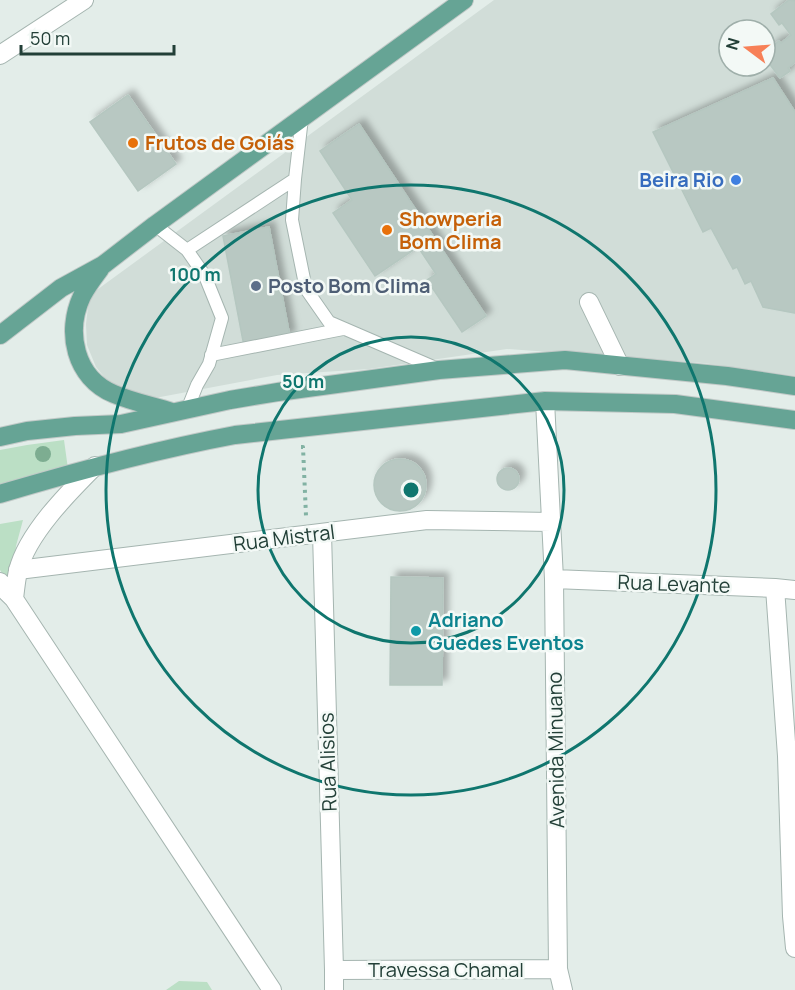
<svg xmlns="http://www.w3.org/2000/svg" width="795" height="990" viewBox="0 0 795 990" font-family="Manrope,sans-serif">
  <defs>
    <filter id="shadow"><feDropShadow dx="5.5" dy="-5.5" stdDeviation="3" flood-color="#0004"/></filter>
  </defs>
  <rect width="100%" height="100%" fill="#e3ede9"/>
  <path fill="#d1ddd8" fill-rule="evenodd" d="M494,0H795V376L703,363L507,349L369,369L277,375L155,398L142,397L109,383L96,367L87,345L86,324L88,307L94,292ZM729,30H765V66H729Z"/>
  <path fill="#bbdfc5" d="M64,440L68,469L0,485V450L27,445Z
    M23,520L16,546L12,577L6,579L0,570V524Z
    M179,981L207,982L212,990H166Z"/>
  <path fill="#b8c8c2" stroke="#b5c7c0" stroke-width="1.5" filter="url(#shadow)" d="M789,0L795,1V62L788,68L790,71L780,78L765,58V55L771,51L769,49L779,41L781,43L791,35L782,23L779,25L771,14Z
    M773,78L795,112V313L763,307L751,281L745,284L737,267L733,269L711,228L703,232L653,132Z
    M128,95L176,164L138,191L90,122Z
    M359,124L486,316L462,332L427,280L436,274L418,247L375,276L333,213L352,200L320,151Z
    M269,227L290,337L244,346L223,236Z
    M374 485a26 26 0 1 1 52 0a26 26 0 1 1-52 0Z
    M497 479a11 11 0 1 1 22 0a11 11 0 1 1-22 0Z
    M391,577L443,578L442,685H390Z"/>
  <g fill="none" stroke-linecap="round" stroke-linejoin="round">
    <g stroke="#a5b5b0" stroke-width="14">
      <path id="service" d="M302,118L295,179L292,220L306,289L329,322L438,369
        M155,225L187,250L205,276L222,318L209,364L197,385L187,410
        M187,250L295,179
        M211,355L343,329"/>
    </g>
    <g stroke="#a5b5b0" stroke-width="20">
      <path id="minor" d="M0,55L84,0
        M589,302L620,366
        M545,401L554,579L558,969L563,990
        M322,533L334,970V990
        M18,570L427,520L551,522
        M554,579L775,588L795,590
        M775,588L787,756L792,916L795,948
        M334,970L558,969"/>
    </g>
    <g stroke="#a5b5b0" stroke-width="20">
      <path id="tertiary" d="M0,582L6,591L14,599L272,990
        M14,599C15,590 16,580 18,571C27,534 68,493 95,466"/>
    </g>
    <g stroke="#c1c9c7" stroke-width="20">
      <path id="primary" d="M100,269C94,277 87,286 82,296C65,332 75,378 114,394C133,402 153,406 172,412
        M0,335L61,288L103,265L155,225L464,0
        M0,437L27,431L75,426L121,424L230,400L278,392L439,370L565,360L727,376L795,386
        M0,494C77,471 155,450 235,435L545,401L675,404L795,420"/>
    </g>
    <path stroke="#82b2a3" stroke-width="4" stroke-dasharray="3 4.5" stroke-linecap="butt" d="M301,447H303L306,516"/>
    <use href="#service" stroke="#fff" stroke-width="12"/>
    <use href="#minor" stroke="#fff" stroke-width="18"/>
    <use href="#tertiary" stroke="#fff" stroke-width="18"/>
    <use href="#primary" stroke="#66a495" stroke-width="18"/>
  </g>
  <circle fill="#7dad91" cx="43" cy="454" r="8"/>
  <g fill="none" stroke="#0f766e" stroke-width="3">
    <circle cx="411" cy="490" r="153"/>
    <circle cx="411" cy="490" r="305"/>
  </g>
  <g fill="#e8710a" stroke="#f3f9f6" stroke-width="2">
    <circle cx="133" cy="143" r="6"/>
    <circle cx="387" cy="230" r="6"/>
  </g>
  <circle fill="#3f7fe0" stroke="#f3f9f6" stroke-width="2" cx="736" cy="180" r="6"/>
  <circle fill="#5c6f8a" stroke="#f3f9f6" stroke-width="2" cx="256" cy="286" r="6"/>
  <circle fill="#0f9aa8" stroke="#f3f9f6" stroke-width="2" cx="416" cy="631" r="6"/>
  <g text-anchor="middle" stroke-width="5" stroke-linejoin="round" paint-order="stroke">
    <g font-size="20" font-weight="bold" fill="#c56008" stroke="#f3f9f6" text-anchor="start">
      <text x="145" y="150">Frutos de Goiás</text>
      <text x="399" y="226">Showperia<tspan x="399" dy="23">Bom Clima</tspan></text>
    </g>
    <g font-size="20" font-weight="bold" fill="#366cbe" stroke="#f3f9f6" text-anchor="end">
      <text x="724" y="187">Beira Rio</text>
    </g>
    <g font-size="20" font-weight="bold" fill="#4e5e75" stroke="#f3f9f6" text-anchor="start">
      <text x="268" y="293">Posto Bom Clima</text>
    </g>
    <g font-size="20" fill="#223f37" stroke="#f3f9f6">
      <text transform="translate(284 538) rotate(-7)" y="7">Rua Mistral</text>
      <text transform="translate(674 584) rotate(2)" y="7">Rua Levante</text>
      <text transform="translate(556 750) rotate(-91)" y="7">Avenida Minuano</text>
      <text transform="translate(328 762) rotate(-92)" y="7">Rua Alisios</text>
      <text x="446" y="977">Travessa Chamal</text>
    </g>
    <g font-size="20" font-weight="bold" fill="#0d838f" stroke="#f3f9f6" text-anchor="start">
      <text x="428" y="627">Adriano<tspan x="428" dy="23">Guedes Eventos</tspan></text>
    </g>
  </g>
  <circle cx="411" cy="490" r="9" fill="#0f766e" stroke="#f3f9f6" stroke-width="3"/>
  <g font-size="18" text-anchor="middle" font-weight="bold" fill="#0f766e" stroke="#f3f9f6" stroke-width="5" stroke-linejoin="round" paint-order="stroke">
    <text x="195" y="281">100 m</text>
    <text x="303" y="388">50 m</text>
  </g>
  <g transform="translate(747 48) rotate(286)"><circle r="28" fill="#f3f9f6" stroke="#9fafaa" stroke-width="1.5"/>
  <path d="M0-4.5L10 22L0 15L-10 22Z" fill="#f78057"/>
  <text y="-9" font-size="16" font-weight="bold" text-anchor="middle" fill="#223f37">N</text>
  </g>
  <path d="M21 45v9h153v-9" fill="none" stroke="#223f37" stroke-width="3"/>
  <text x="30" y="45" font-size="18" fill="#223f37" stroke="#f3f9f6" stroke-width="4.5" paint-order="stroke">50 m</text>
</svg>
